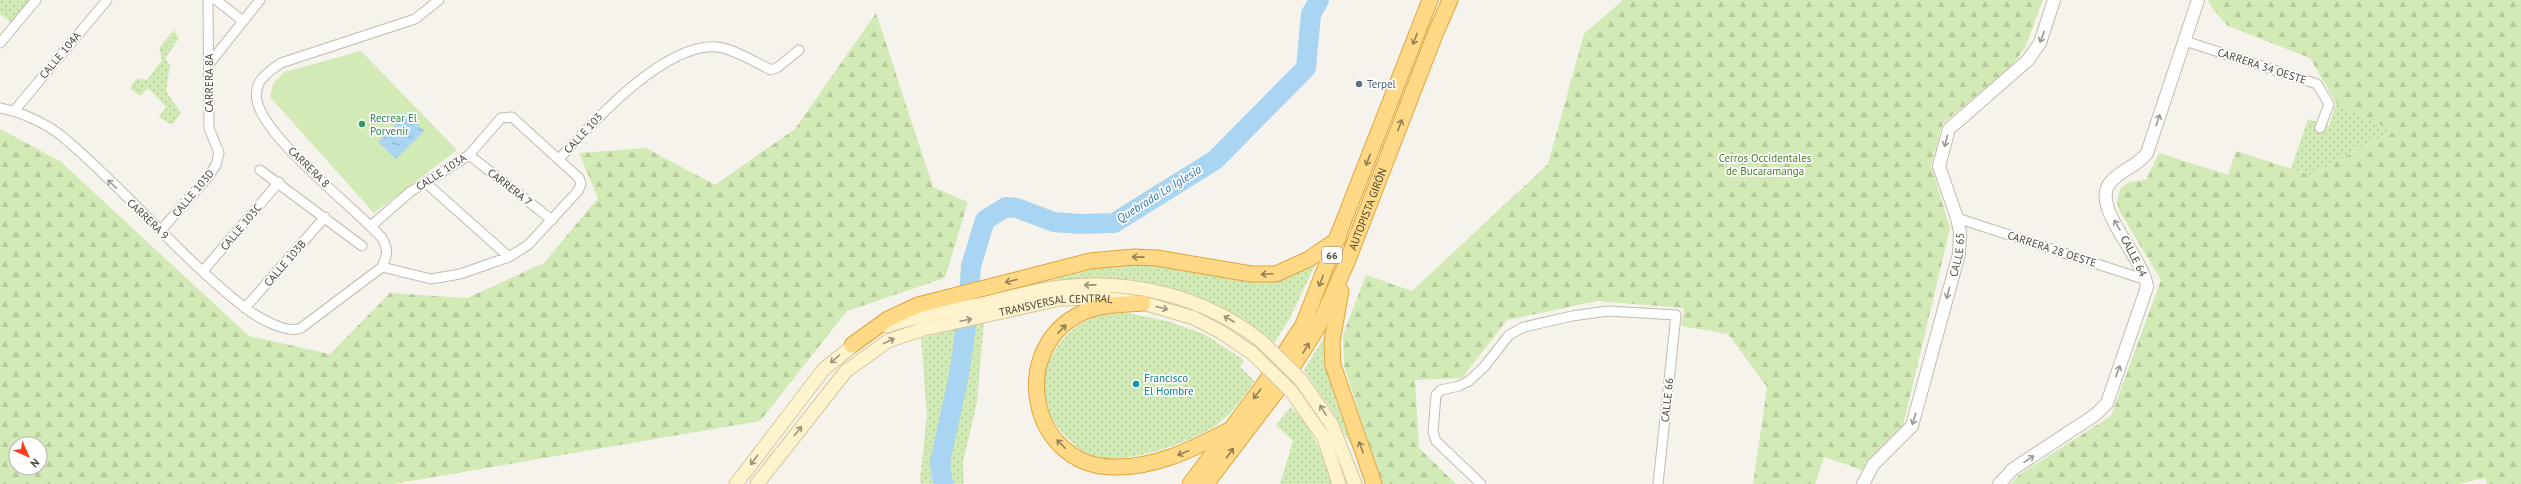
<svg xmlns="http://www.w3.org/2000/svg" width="2521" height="484" viewBox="0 0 2521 484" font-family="'PT Sans',sans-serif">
  <defs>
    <pattern id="grass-dots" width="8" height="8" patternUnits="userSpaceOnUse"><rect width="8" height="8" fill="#d2eab5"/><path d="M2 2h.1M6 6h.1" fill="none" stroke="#b6ca9c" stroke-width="1.8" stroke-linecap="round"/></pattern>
    <pattern id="forest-firs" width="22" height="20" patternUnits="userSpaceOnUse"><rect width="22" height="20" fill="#d2eab5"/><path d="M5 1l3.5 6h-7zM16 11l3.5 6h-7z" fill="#b6ca9c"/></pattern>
    <pattern id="water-ripples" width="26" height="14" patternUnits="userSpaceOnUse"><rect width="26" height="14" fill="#a9d4f2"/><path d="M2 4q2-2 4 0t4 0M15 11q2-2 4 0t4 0" fill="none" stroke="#8caec5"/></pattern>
  </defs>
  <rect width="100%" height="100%" fill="#f6f3ec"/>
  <path fill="url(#grass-dots)" d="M0,0H35L14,25L0,14Z
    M174,30L179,38L165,59L170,65L166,91L181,113L173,124H170L159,117L166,107L148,88L140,96L130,88L137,78L147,80L162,60L159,48Z
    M2336,103L2394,131L2310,175L2291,169L2308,119L2329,126Z
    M1117,263H1148L1272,281L1292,276L1315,265L1290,318L1274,343C1230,304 1173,285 1116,280C1107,280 1097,278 1088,278C1055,281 1022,289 990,296Z
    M1127,313L1167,321L1204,334L1244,360L1240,367L1255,381C1244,396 1233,413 1218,424C1191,443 1117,470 1086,453C1066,442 1046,416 1043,393C1040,361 1067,326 1097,316C1106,314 1118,314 1127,313Z
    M984,322L977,402L963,462L964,484H921L920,479L927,415L921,338Z
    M1323,339C1326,383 1343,421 1360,462L1334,414L1304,370Z
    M1291,407C1313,428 1323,457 1334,484H1280L1293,441L1276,425Z"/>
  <path fill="url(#forest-firs)" fill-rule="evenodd" d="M1623,0H2043L2025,48L2010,68L1943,123L1931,165L1950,228L1903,426L1862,470L1824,457L1815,484H1753L1767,387L1728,334L1681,326L1684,308L1597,301L1507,320L1462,378L1415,380L1419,448L1456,484H1382L1344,366L1343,335L1366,275L1412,291L1548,164L1584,34Z
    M2208,0H2521V484H2487L2485,478L2458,484H2011L2020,474L2111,416L2161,280L2120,212L2117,203L2120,189L2129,182L2146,180L2159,153L2228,175L2236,151L2310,175L2394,131L2336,103L2310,58L2228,26L2212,8Z
    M876,13L933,187L968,202L945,278L847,311L760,421L393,484H0V129L60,161L249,336L330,354L390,293L467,298L544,263L598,198L579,153L646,148L715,185L795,129ZM16,444H40V468H16Z"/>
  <path fill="#d2eab5" d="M361,51L457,150L374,213L270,97L273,84L284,72Z"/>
  <path fill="url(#water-ripples)" d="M407,113L424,131L396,159L378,142Z"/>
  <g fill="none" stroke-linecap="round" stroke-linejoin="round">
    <path stroke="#a9d4f2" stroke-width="20" d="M943,484L940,463L959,375L968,312L971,266L985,220L1006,207L1017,208L1054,222L1079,224L1114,223L1215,160L1306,68L1311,14L1319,0"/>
    <g stroke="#c2bbae" stroke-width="11">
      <path id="minor" d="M216,0L243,21
        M2185,41L2317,84L2329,104L2320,128
        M0,43L36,0
        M209,64L260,0
        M0,108C21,112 46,123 63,137C126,190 179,256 244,307C255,316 287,335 301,328L382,267
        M14,111L107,0
        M469,155L552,220
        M559,159C593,122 664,43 717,47C732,48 757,63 771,70L778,67L799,50
        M260,170L362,246
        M425,182L509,257
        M1957,218L2146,280
        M371,226L410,192L469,155L501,118L512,117L579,178L581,184L578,191L528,245L509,257L460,274L431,279L382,267
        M161,230L207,178L216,165L219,153L209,128L208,0
        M382,267C387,255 389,250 382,238C353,206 265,139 257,101C253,81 268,72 281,63L415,19L439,0
        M203,271L279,182
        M245,308L325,217
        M1481,484L1436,441L1433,432L1436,395L1441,390L1459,386L1469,381L1484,367L1509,335L1524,327L1572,316L1608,311L1676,315L1658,484"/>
    </g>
    <g stroke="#c2bbae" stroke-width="14">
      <g id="tertiary">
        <path id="s1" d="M1863,484L1873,465L1912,426L1959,254L1960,232L1957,218L1939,166L1949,129L2028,60L2040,43L2054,0"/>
        <path d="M1999,484L2013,469L2095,415L2107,403L2147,287C2144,258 2092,209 2109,184C2119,170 2137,167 2147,153L2198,0"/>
      </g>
    </g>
    <g stroke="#d6c79b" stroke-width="15">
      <g id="secondary">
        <path d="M886,326C918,315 952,310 986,303C1011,297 1036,290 1061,287C1132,279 1204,296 1261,341"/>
        <path d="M1301,380L1332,425L1355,484"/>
        <path d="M1291,391L1324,438L1339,484"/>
        <path d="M736,484L824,369L860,340"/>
        <path id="s2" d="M757,484L846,371L888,341L924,329L1060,299L1102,298L1143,303L1194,318L1221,332L1252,353"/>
      </g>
    </g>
    <g stroke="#e0a43c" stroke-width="17">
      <g id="trunk">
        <path d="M1341,291L1332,341L1333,365L1374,484"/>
        <path d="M1143,303C1125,304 1106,304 1089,310C1006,341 1027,466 1113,467C1155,468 1191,450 1227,431"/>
        <path d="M852,345L888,319L918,305L1090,261L1134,257L1157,258L1251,274H1276L1309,259L1338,239"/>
        <path d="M1190,484L1263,386L1303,325L1430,0"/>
        <path id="s3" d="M1206,484L1279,388L1318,327L1347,262L1436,32L1450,0"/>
      </g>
    </g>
    <use href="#minor" stroke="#fff" stroke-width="9"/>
    <use href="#tertiary" stroke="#fff" stroke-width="12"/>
    <use href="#secondary" stroke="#fff3cd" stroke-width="13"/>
    <use href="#trunk" stroke="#ffd985" stroke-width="15"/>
    <g stroke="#d6c79b" stroke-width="15" stroke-linecap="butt">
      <path id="secondary-bridge" d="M1261,341L1301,380
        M1252,353L1291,391"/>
    </g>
    <use href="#secondary-bridge" stroke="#fff3cd" stroke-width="13"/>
  </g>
  <defs><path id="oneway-shaft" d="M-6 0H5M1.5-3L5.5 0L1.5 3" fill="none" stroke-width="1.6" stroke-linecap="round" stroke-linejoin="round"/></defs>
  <g stroke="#9c9892">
    <use href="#oneway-shaft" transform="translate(2042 37) rotate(111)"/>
    <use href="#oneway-shaft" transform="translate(2158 120) rotate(-71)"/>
    <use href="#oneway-shaft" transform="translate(1946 141) rotate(105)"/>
    <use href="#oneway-shaft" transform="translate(112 184) rotate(-136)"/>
    <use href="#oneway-shaft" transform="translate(2117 225) rotate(-120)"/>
    <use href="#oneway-shaft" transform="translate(1948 293) rotate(105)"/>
    <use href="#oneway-shaft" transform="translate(2118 371) rotate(-70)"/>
    <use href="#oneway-shaft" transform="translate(1914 419) rotate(107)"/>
    <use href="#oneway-shaft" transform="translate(2029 459) rotate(-34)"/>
  </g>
  <g stroke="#938057">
    <use href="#oneway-shaft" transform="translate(1415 39) rotate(111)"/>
    <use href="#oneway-shaft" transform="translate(1400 125) rotate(-69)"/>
    <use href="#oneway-shaft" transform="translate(1368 160) rotate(111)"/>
    <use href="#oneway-shaft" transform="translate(1138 257) rotate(-179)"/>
    <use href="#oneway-shaft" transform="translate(1267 274) rotate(177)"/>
    <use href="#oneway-shaft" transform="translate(1011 281) rotate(166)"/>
    <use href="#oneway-shaft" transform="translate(1321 281) rotate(112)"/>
    <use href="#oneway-shaft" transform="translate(1062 329) rotate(-46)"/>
    <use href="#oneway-shaft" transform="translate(1306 348) rotate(-59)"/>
    <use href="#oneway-shaft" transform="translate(1257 394) rotate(127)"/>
    <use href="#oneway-shaft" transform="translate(1061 444) rotate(-135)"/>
    <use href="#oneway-shaft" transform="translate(1361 447) rotate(-110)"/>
    <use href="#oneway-shaft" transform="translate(1183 453) rotate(157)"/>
    <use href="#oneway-shaft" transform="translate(1230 453) rotate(-53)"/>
  </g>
  <g stroke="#9c937c">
    <use href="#oneway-shaft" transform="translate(1090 285) rotate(179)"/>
    <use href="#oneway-shaft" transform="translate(1162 308) rotate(15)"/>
    <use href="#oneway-shaft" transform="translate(1229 319) rotate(-150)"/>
    <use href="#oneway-shaft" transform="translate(966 320) rotate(-12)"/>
    <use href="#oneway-shaft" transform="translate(889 341) rotate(-26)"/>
    <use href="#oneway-shaft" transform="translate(835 359) rotate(138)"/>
    <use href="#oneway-shaft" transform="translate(1323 410) rotate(-122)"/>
    <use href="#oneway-shaft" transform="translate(798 431) rotate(-52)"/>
    <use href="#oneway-shaft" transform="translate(754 460) rotate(127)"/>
  </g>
  <circle fill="#5c6f8a" stroke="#fff" stroke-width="1.5" cx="1359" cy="84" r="4"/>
  <circle fill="#2e9e5b" stroke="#fff" stroke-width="1.5" cx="362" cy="124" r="4"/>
  <circle fill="#0f9aa8" stroke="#fff" stroke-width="1.5" cx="1136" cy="384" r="4"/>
  <g text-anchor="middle" stroke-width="3.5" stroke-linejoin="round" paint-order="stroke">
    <rect fill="#fff" stroke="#817c74" stroke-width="1" x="1322" y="247" width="20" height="16" rx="3"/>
    <g font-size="10" font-weight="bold" fill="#4b4439">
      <text x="1332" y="259">66</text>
    </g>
    <g font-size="11" fill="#4b4439" stroke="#fff">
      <text transform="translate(60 55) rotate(-50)" y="4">CALLE 104A</text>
      <text transform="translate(2262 66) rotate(18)" y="4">CARRERA 34 OESTE</text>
      <text transform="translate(209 83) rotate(-90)" y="4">CARRERA 8A</text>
      <text transform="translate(583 133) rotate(-47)" y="4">CALLE 103</text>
      <text transform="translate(309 167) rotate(44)" y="4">CARRERA 8</text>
      <text transform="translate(441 172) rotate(-33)" y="4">CALLE 103A</text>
      <text transform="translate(510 187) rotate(38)" y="4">CARRERA 7</text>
      <text transform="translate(193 193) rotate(-50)" y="4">CALLE 103D</text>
      <text dy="4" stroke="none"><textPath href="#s3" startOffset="321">AUTOPISTA GIRÓN</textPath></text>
      <text transform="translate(148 219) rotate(44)" y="4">CARRERA 9</text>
      <text transform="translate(241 227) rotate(-50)" y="4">CALLE 103C</text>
      <text transform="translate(2052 249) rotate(18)" y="4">CARRERA 28 OESTE</text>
      <text dy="4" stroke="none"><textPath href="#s1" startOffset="254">CALLE 65</textPath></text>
      <text transform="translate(2134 256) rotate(63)" y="4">CALLE 64</text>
      <text transform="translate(285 263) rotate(-49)" y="4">CALLE 103B</text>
      <text dy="4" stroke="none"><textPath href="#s2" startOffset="368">TRANSVERSAL CENTRAL</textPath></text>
      <text transform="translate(1667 400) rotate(-84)" y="4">CALLE 66</text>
    </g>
    <g font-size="11" fill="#4e5e75" stroke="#fff" text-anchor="start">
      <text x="1367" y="88">Terpel</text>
    </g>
    <g font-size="11" fill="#27864d" stroke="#fff" text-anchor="start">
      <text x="370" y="122">Recrear El<tspan x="370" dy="13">Porvenir</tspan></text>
    </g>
    <g font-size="11" fill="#4a7f2a" stroke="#fff">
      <text x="1765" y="162">Cerros Occidentales<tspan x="1765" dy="13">de Bucaramanga</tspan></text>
    </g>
    <g font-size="11" fill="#0d838f" stroke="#fff" text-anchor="start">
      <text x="1144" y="382">Francisco<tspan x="1144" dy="13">El Hombre</tspan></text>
    </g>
    <g font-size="12" font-style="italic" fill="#2e7ab2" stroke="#fff">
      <text transform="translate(1159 194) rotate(-32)" y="4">Quebrada La Iglesia</text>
    </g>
  </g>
  <g transform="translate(28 456) rotate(135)"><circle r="19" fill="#ffffff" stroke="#b7b4b0"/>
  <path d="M0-3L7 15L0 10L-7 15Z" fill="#fc3f1d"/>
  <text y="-6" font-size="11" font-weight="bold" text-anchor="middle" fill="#4b4439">N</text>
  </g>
</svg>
